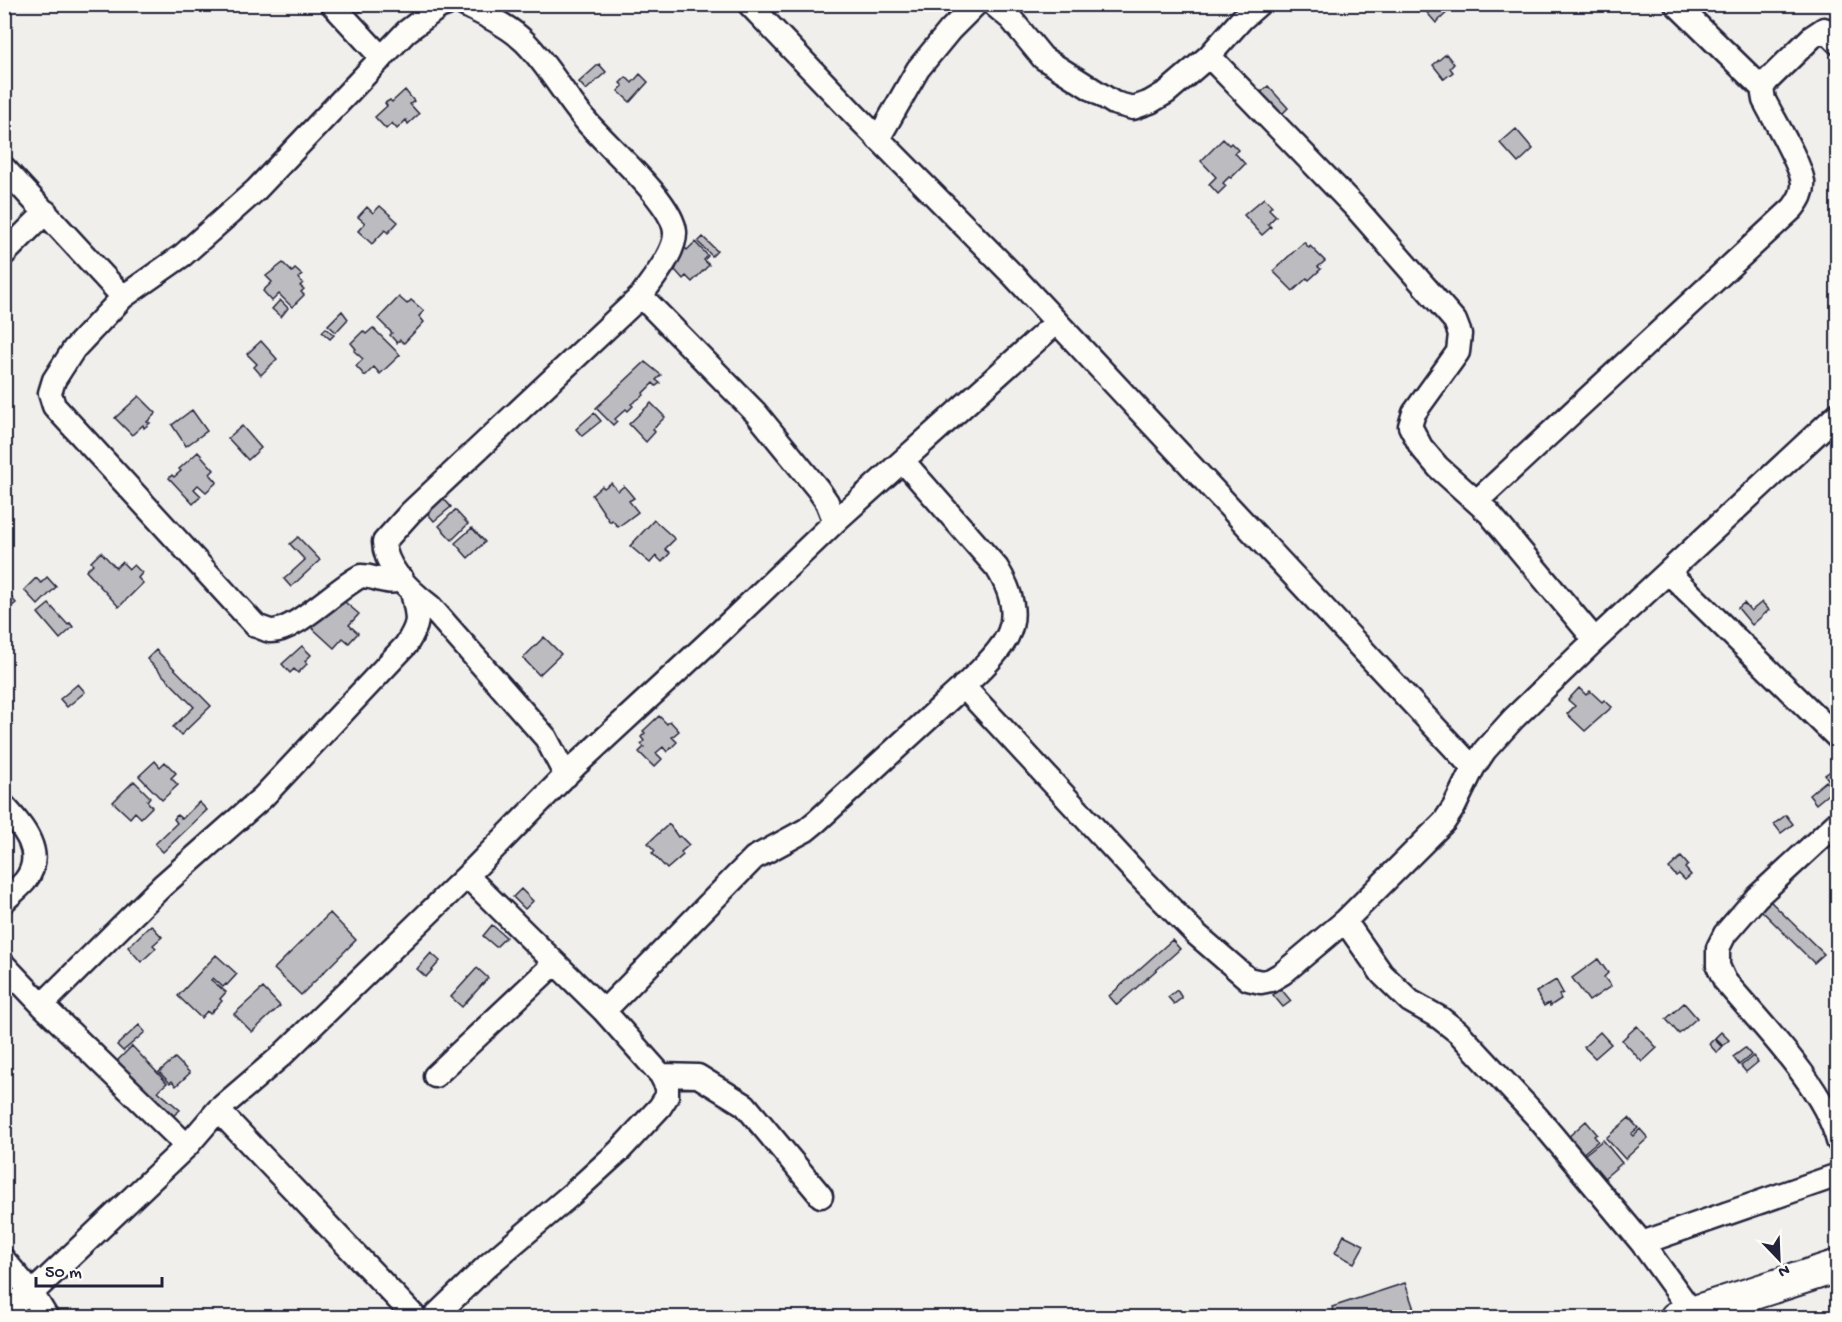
<svg xmlns="http://www.w3.org/2000/svg" width="1842" height="1322" viewBox="0 0 1842 1322" font-family="'Gochi Hand',sans-serif">
  <rect width="100%" height="100%" fill="#f0efec"/>
  <filter id="ink" filterUnits="userSpaceOnUse"><feTurbulence type="fractalNoise" baseFrequency=".0167" numOctaves="2"/><feDisplacementMap in="SourceGraphic" scale="12" xChannelSelector="R" yChannelSelector="G"/><feConvolveMatrix kernelMatrix="1 2 1 2 8 2 1 2 1" color-interpolation-filters="sRGB"/></filter>
  <g filter="url(#ink)">
    <path fill="#bcbcc0" stroke="#22223b" stroke-width="1.5" d="M355,4H370L360,12Z
      M1415,4H1456L1436,23L1423,8L1420,10Z
      M1446,54L1454,64L1450,68L1453,72L1444,79L1433,65Z
      M599,64L606,72L586,90L579,82Z
      M640,74L648,82L630,102L618,91L623,86L620,83L626,77L632,83Z
      M1268,86L1288,108L1279,117L1258,95Z
      M405,90L414,101L410,104L419,114L408,124L406,120L397,129L392,123L386,129L375,117L387,106L385,103L390,100L392,102Z
      M1516,129L1533,149L1518,163L1500,143Z
      M1223,139L1229,145L1231,143L1238,150L1235,153L1245,164L1231,178L1229,177L1223,183L1226,186L1218,194L1209,184L1216,177L1201,161Z
      M1264,198L1272,206L1269,209L1276,216L1268,224L1271,227L1262,235L1244,215Z
      M380,206L398,222L388,233L385,230L372,244L358,231L365,223L358,217L367,207L373,213Z
      M703,237L717,251L712,256L698,242Z
      M695,242L708,256L704,260L709,265L692,282L686,276L683,279L675,270L676,268L673,264L684,247L687,250Z
      M1304,242L1309,248L1310,246L1325,261L1318,267L1321,269L1309,280L1307,278L1293,291L1273,271Z
      M283,263L292,272L295,269L302,275L298,278L303,283L300,286L304,289L301,292L304,295L292,307L279,294L272,301L263,291L272,282L266,276Z
      M399,297L407,304L411,300L424,311L419,316L424,322L404,343L400,340L397,343L390,335L392,333L378,319Z
      M280,300L288,308L281,317L272,309Z
      M342,311L348,319L336,332L328,325Z
      M326,328L334,335L330,339L322,332Z
      M373,328L400,355L380,374L374,367L365,376L356,366L363,359L354,351L356,349L351,343L363,331L366,334Z
      M261,341L277,359L261,375L254,367L257,364L247,354Z
      M645,362L661,375L656,380L660,383L656,386L653,383L643,393L644,395L631,404L633,406L628,411L626,409L615,419L617,421L613,425L596,408Z
      M139,396L156,413L147,422L150,423L144,428L143,425L132,435L115,418Z
      M651,403L665,417L653,429L655,432L646,442L629,424Z
      M192,410L207,431L186,446L172,425Z
      M594,413L601,421L582,436L576,429Z
      M242,426L261,448L248,460L228,438Z
      M198,452L214,470L210,474L217,482L206,492L198,485L194,489L201,496L193,504L169,478L172,475L174,477L181,471L179,469Z
      M611,483L618,491L624,486L634,498L629,501L638,512L618,527L612,520L610,522L592,495L602,486L604,488Z
      M440,494L451,507L434,521L423,508Z
      M455,510L468,524L452,540L439,526Z
      M654,520L675,539L665,549L670,553L662,562L656,556L650,563L630,546Z
      M472,528L485,542L468,558L455,543Z
      M298,537L320,560L291,587L284,579L305,560L290,544Z
      M101,552L116,568L122,562L129,569L134,565L142,573L138,578L143,583L119,607L86,571L93,564L91,562Z
      M47,577L56,587L38,605L24,590L36,578L41,583Z
      M4,589L16,603L4,613Z
      M339,597L359,614L349,625L358,633L349,643L343,638L334,648L309,625Z
      M1762,602L1769,610L1752,625L1738,608L1744,603L1751,611Z
      M49,604L68,625L70,623L73,627L60,639L38,613Z
      M544,637L561,654L539,675L523,658Z
      M302,646L311,655L305,661L307,664L298,673L294,669L290,673L282,664Z
      M156,650L211,706L181,735L173,727L194,707L147,659Z
      M78,684L85,692L67,707L60,699Z
      M1579,688L1586,695L1590,691L1602,702L1604,700L1612,707L1585,731L1567,714L1575,706L1568,700Z
      M659,716L667,724L670,721L679,731L672,737L677,742L667,752L663,747L656,753L662,759L654,767L639,752L644,747L641,744L644,741L641,737L645,733L643,731Z
      M155,761L160,767L165,762L176,773L171,778L178,785L162,800L139,776Z
      M1832,770L1838,778V786L1834,788L1825,775Z
      M134,781L150,797L147,801L152,807L141,818L135,812L130,818L113,802Z
      M1826,781L1833,790L1816,804L1809,795Z
      M199,802L207,810L163,852L155,844L177,823L174,819L177,815L182,819Z
      M1786,815L1793,824L1781,833L1774,824Z
      M669,824L678,837L680,836L689,845L681,852L683,855L667,869L652,853L655,851L648,843Z
      M1681,857L1688,865L1685,868L1691,875L1685,880L1679,874L1676,876L1669,868Z
      M521,889L533,901L525,909L513,897Z
      M1769,900L1824,954L1814,963L1760,909Z
      M330,913L356,940L301,995L274,969Z
      M151,925L162,937L153,945L156,948L141,962L128,947Z
      M492,925L506,937L496,947L483,936Z
      M1172,940L1180,949L1117,1005L1109,996Z
      M431,953L440,961L426,977L417,969Z
      M216,955L237,974L227,985L226,984L223,987L213,978L211,980L226,992L220,999L222,1001L210,1014L207,1011L201,1018L178,996Z
      M1598,959L1608,973L1604,977L1611,986L1589,1001L1572,978Z
      M477,968L488,978L462,1007L451,997Z
      M1556,980L1563,993L1559,995L1561,999L1550,1006L1549,1003L1544,1006L1536,992Z
      M263,988L280,1006L252,1032L234,1014Z
      M1281,989L1291,1001L1283,1007L1273,995Z
      M1177,990L1182,998L1174,1004L1168,997Z
      M1684,1003L1697,1018L1679,1034L1666,1019Z
      M139,1025L145,1032L123,1051L117,1045Z
      M1637,1026L1657,1048L1642,1062L1622,1040Z
      M1600,1032L1611,1044L1595,1058L1584,1047Z
      M1721,1032L1729,1040L1723,1046L1715,1038Z
      M1714,1039L1722,1047L1717,1053L1709,1044Z
      M132,1046L167,1083L158,1091L180,1110L168,1120L115,1063Z
      M1745,1048L1751,1055L1739,1065L1733,1057Z
      M1753,1056L1758,1062L1746,1072L1741,1066Z
      M175,1058L190,1073L176,1086L172,1081L170,1083L159,1072Z
      M1629,1118L1638,1128L1631,1134L1633,1136L1640,1129L1648,1138L1625,1159L1606,1138Z
      M1586,1121L1597,1134L1594,1136L1598,1141L1580,1156L1566,1139Z
      M1603,1140L1622,1163L1603,1179L1584,1155Z
      M1344,1235L1364,1245L1354,1263L1335,1253Z
      M1405,1283L1417,1318H1336L1332,1307Z"/>
    <g fill="none" stroke-linecap="round" stroke-linejoin="round">
      <g stroke="#22223b" stroke-width="27">
        <path id="minor" d="M332,4L382,58
          M463,4C484,15 508,25 525,42C549,66 565,97 587,122C607,146 673,202 675,232C676,252 652,280 641,296
          M749,4L854,114L1012,274L1473,768
          M993,4L1011,19L1043,58L1114,103L1133,108L1150,102L1167,92L1209,56L1242,19L1259,4
          M1676,4L1762,88
          M1209,56L1356,208L1455,321L1460,334L1458,352L1414,413L1410,426L1421,447L1438,467L1489,513L1595,640
          M878,139L918,69L950,30L976,4
          M4,168L123,297
          M4,254L46,212
          M1477,501L1793,208C1799,200 1804,192 1803,182C1800,162 1774,120 1764,100L1762,88L1767,81L1812,37L1824,29L1838,43
          M1668,572L1838,738
          M402,579C387,586 377,576 361,576C338,587 294,633 270,631C266,630 260,627 256,626L54,406L50,393L54,380L74,349L123,297L183,255L256,190L406,32L439,7L447,4
          M963,686L1137,874L1196,934L1248,979L1261,982L1271,980L1283,973L1345,921
          M566,776L546,738L430,606C410,591 385,568 384,542L411,512L641,296L756,413L818,489L827,502L835,522
          M4,806C22,826 47,853 25,881C19,888 11,894 4,901
          M1838,822L1757,897L1725,934L1718,948V966L1725,981C1761,1024 1824,1087 1838,1141
          M4,965L42,1005L187,1146
          M42,1005L162,886L263,797L406,645C421,621 418,619 412,592
          M604,1011L754,858L806,830L817,821C858,783 900,745 941,707C960,689 995,660 1007,637C1019,614 1010,589 997,568L903,461
          M661,1075L698,1076L745,1105L821,1196
          M435,1076L555,963
          M218,1110L416,1318
          M1642,1243L1838,1175
          M4,1260L32,1293L47,1318
          M4,1307L32,1293L187,1146L218,1110L281,1056L467,876L575,766L721,631L839,518L1057,322
          M1692,1312L1642,1243L1537,1117L1458,1032L1440,1018L1410,1001L1382,974L1345,921L1444,822L1454,807L1473,768L1485,750L1514,718L1595,640L1838,414
          M433,1318L487,1266L573,1193L619,1151L660,1107L667,1096V1087L661,1075L604,1011L467,876"/>
      </g>
      <g stroke="#22223b" stroke-width="36">
        <path id="highway" d="M1676,1318L1838,1266"/>
      </g>
      <use href="#minor" stroke="#fdfcf7" stroke-width="22"/>
      <use href="#highway" stroke="#fdfcf7" stroke-width="32"/>
    </g>
  </g>
  <rect width="1842" height="1322" fill="none" stroke="#fdfcf7" stroke-width="24"/>
  <rect x="12" y="12" width="1818" height="1298" fill="none" stroke="#22223b" stroke-width="2" filter="url(#ink)"/>
  <g transform="translate(1779 1259) rotate(157)" stroke="#fdfcf7" stroke-width="4.5" paint-order="stroke">
  <path d="M0-4.5L10 22L0 15L-10 22Z" fill="#22223b"/>
  <text y="-9" font-size="16" font-weight="bold" text-anchor="middle" fill="#22223b">N</text>
  </g>
  <path d="M36 1277v9h126v-9" fill="none" stroke="#22223b" stroke-width="3"/>
  <text x="45" y="1277" font-size="18" fill="#22223b" stroke="#fdfcf7" stroke-width="4.5" paint-order="stroke">50 m</text>
</svg>
